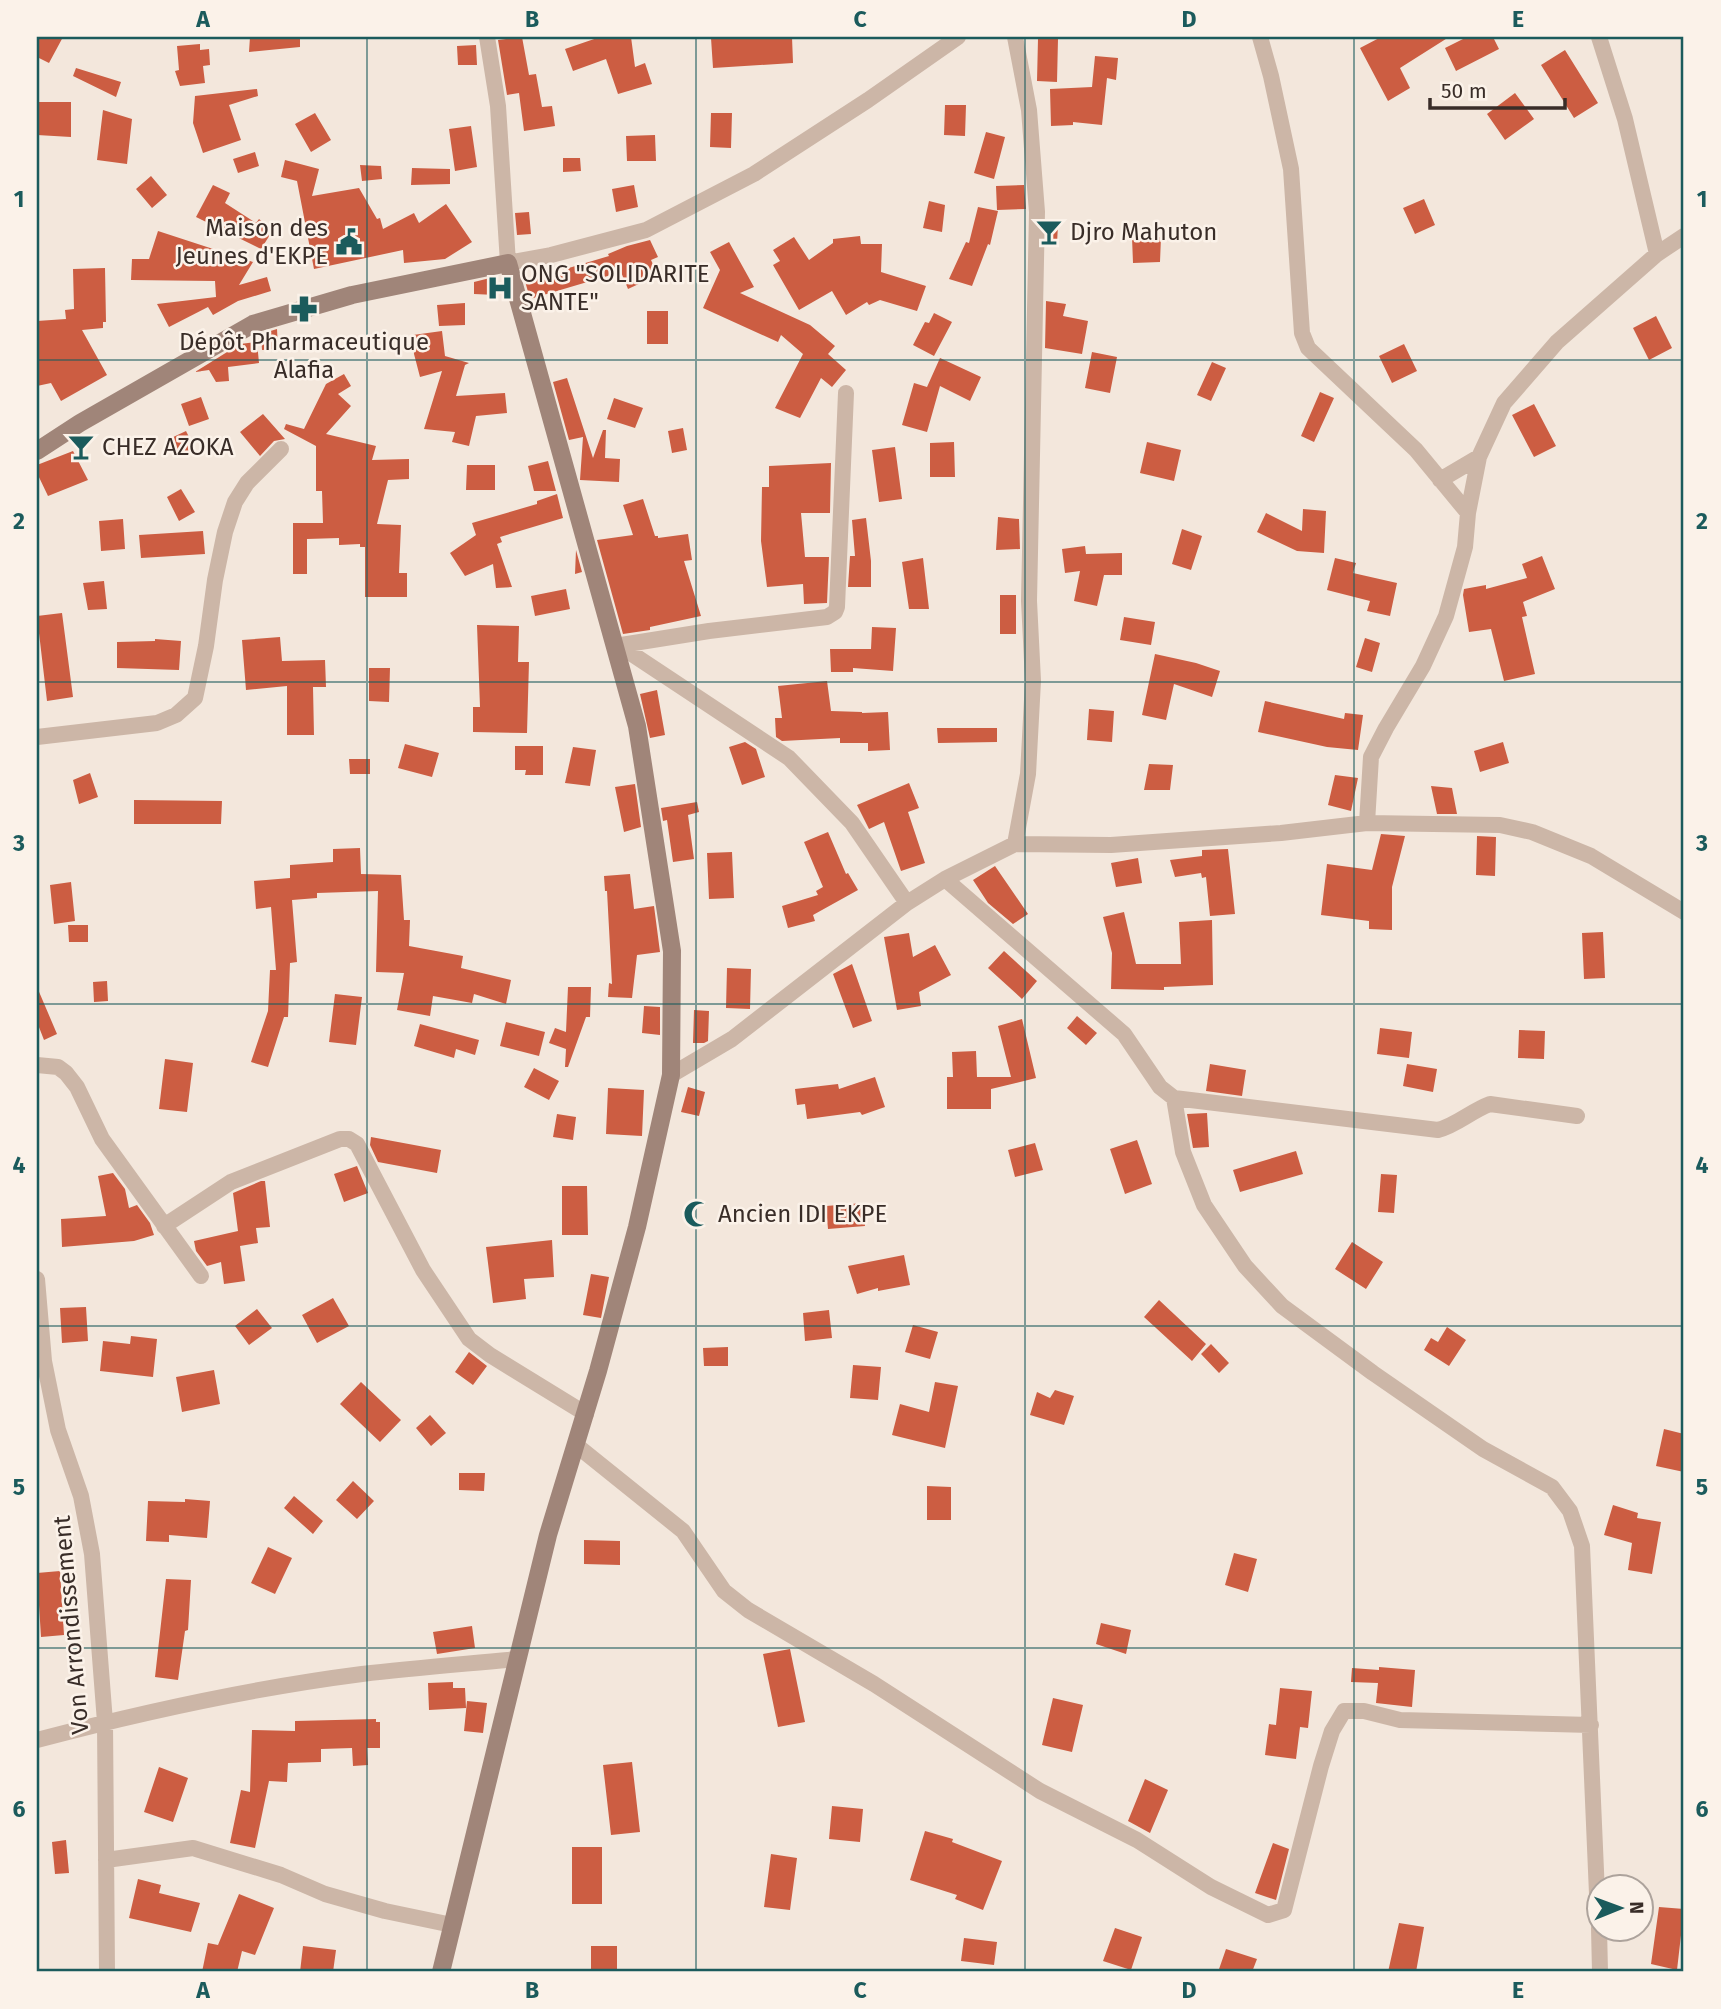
<svg xmlns="http://www.w3.org/2000/svg" width="1721" height="2009" viewBox="0 0 1721 2009" font-family="'Fira Sans',sans-serif">
  <rect width="100%" height="100%" fill="#f3e7dc"/>
  <path fill="#cc5d42" d="M37,37H63L49,63L37,57Z
    M250,37H300V47L249,52Z
    M522,37L529,75L536,74L542,107L552,106L555,126L524,131L519,93L507,95L498,40Z
    M600,37H631L635,67L645,63L652,84L618,94L606,59L573,71L565,49Z
    M737,37H792L793,63L713,68L711,38Z
    M1381,37H1449L1400,68L1410,88L1388,101L1360,48Z
    M1467,37H1493L1499,49L1456,71L1445,48Z
    M1038,39H1058L1057,82L1037,81Z
    M200,44V50L209,49L210,65L203,66L205,83L180,86L175,71L179,70L177,46Z
    M476,45L477,65H458L457,46Z
    M1565,50L1598,103L1574,118L1541,65Z
    M1095,56L1118,58L1116,80L1107,78L1102,125L1073,122V125L1051,126L1050,89L1092,87Z
    M76,68L121,82L116,97L73,76Z
    M257,89L258,96L229,105L241,140L203,153L193,123L195,96Z
    M1515,93L1534,119L1505,140L1487,114Z
    M37,102H71V137L37,135Z
    M945,105H966L965,136L944,135Z
    M103,110L132,119L127,164L97,160Z
    M315,113L331,140L311,152L295,124Z
    M711,113H732L731,148L710,147Z
    M471,126L477,167L455,171L449,129Z
    M986,132L1005,137L994,179L974,173Z
    M655,135L656,161H627L626,136Z
    M255,152L259,166L238,173L233,159Z
    M563,158H580L581,171L563,172Z
    M285,160L319,169L312,196L359,188L377,219L380,218L383,229L414,213L419,223L446,204L472,242L445,259L404,263L403,250L314,269L297,181L281,177Z
    M360,165L381,166L382,179L362,181Z
    M412,168L450,169V184L411,185Z
    M151,176L167,195L152,208L136,189Z
    M213,185L230,193L225,203L256,223L259,219L273,230L261,249L196,217Z
    M634,185L638,207L616,212L612,189Z
    M1024,185L1026,209L997,210L996,186Z
    M1424,199L1435,225L1415,234L1403,208Z
    M929,201L945,205L942,232L923,228Z
    M978,207L998,211L990,245L988,244L972,286L949,279L966,242L969,243Z
    M529,212L531,234L517,235L515,213Z
    M1047,223L1058,224L1057,244H1047Z
    M158,231L253,262L239,285L267,277L271,291L238,301L213,315L208,307L169,327L157,304L216,297L215,281L131,280L132,259H149Z
    M860,236L861,244H882L881,272L926,286L917,311L880,300L869,305L867,302L846,315L832,291L799,310L773,265L780,261L773,250L794,237L809,260L833,243V239Z
    M1132,237H1161L1160,262L1133,263Z
    M650,240L658,257L651,260L658,275L628,289L621,272L530,299L525,281L609,256L608,254L627,246Z
    M729,242L754,287L740,293L810,325L835,346L828,354L846,370L832,387L821,378L800,418L775,408L803,354L781,335L778,342L703,308L720,270L710,252Z
    M105,268L106,322H103V328L82,330L107,375L61,401L51,383L37,386V321L66,319L65,310L74,309L73,269Z
    M490,278L496,279V295L474,294V282Z
    M1046,301L1066,304L1063,316L1088,321L1082,354L1045,348Z
    M465,303V325L439,326L437,305Z
    M647,311H668V344H647Z
    M934,313L952,322L934,356L913,345L925,322L929,323Z
    M1656,316L1672,348L1649,360L1633,328Z
    M277,329L278,349L262,350L261,334Z
    M442,331L445,356L469,363L465,365L456,396L505,393L507,413L476,416L469,446L452,442L455,432L424,429L442,371L420,377L414,354L413,335Z
    M257,342L259,363L228,367L229,381L216,382L209,370L195,372L240,344Z
    M1404,344L1417,371L1392,383L1379,356Z
    M1092,352L1117,357L1110,393L1085,388Z
    M940,358L981,377L970,401L940,386L927,432L902,425L914,383L927,387Z
    M1212,362L1226,368L1211,401L1197,395Z
    M344,374L351,386L338,394L351,406L326,434L376,446L372,460L409,459V479L388,480L377,524L401,525L399,573H407V597H365V547H360V544L339,545V538L307,539V574H293V523H323L322,491H316V446L284,429L286,424L304,429L326,384Z
    M567,378L593,458L603,430H606L605,458L620,459L619,482L580,480L583,437L569,440L553,382Z
    M1320,392L1334,398L1314,442L1301,436Z
    M201,397L209,419L189,426L181,404Z
    M614,398L643,408L635,428L607,419Z
    M1534,404L1556,446L1534,457L1512,415Z
    M263,414L285,439L274,441L260,456L240,432Z
    M683,428L687,450L672,453L668,431Z
    M186,431L195,449L177,457L169,439Z
    M954,442L955,477H930V443Z
    M1147,442L1181,450L1174,481L1140,473Z
    M895,447L902,499L879,502L872,450Z
    M73,451L88,480L48,496L37,473V465Z
    M548,461L556,491H534L528,466Z
    M831,463L830,513H801L805,557H829L827,603L804,604L803,584L767,587L761,541L762,487H769V466Z
    M467,465H495V490H466Z
    M181,489L195,512L179,521L167,497Z
    M557,494L563,518L500,537L502,542L497,544L512,587L496,588L493,564L465,576L450,553L476,535L472,523L537,504V501Z
    M643,499L655,536H658V538L688,534L692,560L684,561L701,616L650,627V630L623,634L597,540L633,535L623,505Z
    M1303,509L1326,511L1324,553L1297,551L1257,532L1266,513L1302,531Z
    M998,517L1019,519L1020,549L996,550Z
    M866,518L871,561V587H848L850,556H855L852,520Z
    M123,519L125,549L101,551L99,521Z
    M1182,529L1202,536L1191,570L1172,564Z
    M203,531L205,554L141,558L139,535Z
    M1085,546L1086,554L1122,553V575H1104L1097,606L1074,601L1080,571L1065,573L1062,549Z
    M576,550L582,572L575,574Z
    M1542,556L1555,589L1523,602L1527,616L1522,617L1535,674L1504,681L1491,629L1469,632L1463,595L1464,589L1486,585V589L1527,578L1522,564Z
    M923,558L929,609H909L902,562Z
    M1335,558L1356,563L1353,573L1397,583L1390,616L1367,611L1370,601L1327,590Z
    M104,581L107,609L88,610L83,583Z
    M566,589L570,609L535,616L531,596Z
    M1000,595H1016V634H1000Z
    M62,613L73,697L47,701L37,616Z
    M1124,617L1155,622L1151,645L1120,640Z
    M477,625L519,626L518,662H529L527,733L473,732V707H480Z
    M872,627L896,628L893,671L853,668V672H831L830,649H871Z
    M280,637L282,661L325,660L326,687H313L314,735H287V686L246,690L242,640Z
    M1365,638L1380,643L1372,672L1356,667Z
    M155,639L181,641L179,670L117,668V642L155,641Z
    M1155,654L1196,663L1220,671L1212,697L1174,684L1166,720L1142,715Z
    M369,668H390L389,702L369,701Z
    M827,681L831,711L862,712V713L888,712L890,750L868,751V743H840V738L782,741L776,737L775,718H782L778,686Z
    M657,690L665,735L650,738L640,694Z
    M1265,701L1344,719L1345,713L1363,715L1358,750L1327,747L1258,732Z
    M1089,709L1114,711L1112,742L1087,740Z
    M937,728H997V742L938,743Z
    M745,742L756,749L765,777L742,785L729,747Z
    M1503,742L1509,763L1480,772L1474,751Z
    M405,744L439,753L432,777L398,768Z
    M515,746H543V775H525L526,770H515Z
    M573,747L596,750L590,786L565,783Z
    M349,759H370V774H350Z
    M1149,764L1173,765L1170,790H1144Z
    M90,773L98,797L79,804L73,780Z
    M1335,775L1358,778L1351,811L1328,805Z
    M909,783L919,808L908,812L925,863L901,871L884,822L869,829L857,805Z
    M635,784L641,827L624,832L615,787Z
    M1431,786L1452,788L1457,814H1437Z
    M134,800L222,801L221,824H134Z
    M697,802L699,812L688,815L694,859L673,862L667,820L663,821L661,808Z
    M828,832L846,874L848,873L858,890L813,915L815,921L788,928L782,906L818,895L816,891L823,887L804,842Z
    M1381,834L1405,836L1392,887V930L1369,929V921L1321,915L1327,864L1372,870Z
    M1477,836L1496,837L1495,876L1476,875Z
    M360,848L361,874L401,875L404,920H410L409,946L463,956L461,968L511,980L506,1004L474,994L472,1003L433,996L430,1016L397,1010L404,973L376,972L378,891L317,893V898L292,900L297,962L290,963L288,1017H284L268,1067L251,1062L268,1011L270,970H276L271,907L256,909L254,881L290,878V865L333,862V849Z
    M1228,849L1235,914L1210,916L1206,877L1202,878L1201,873L1175,877L1170,860L1202,856V850Z
    M732,852L734,898L709,899L707,853Z
    M1138,858L1142,883L1116,887L1111,863Z
    M995,866L1028,914L1013,924L988,903L973,880Z
    M630,874L634,909L654,906L660,952L637,955L632,998L608,997L609,983L612,984L607,891H605L604,876Z
    M71,882L75,921L54,924L50,885Z
    M1124,912L1136,964H1181L1179,922L1212,920L1213,985L1164,987V990L1111,989L1112,953L1103,917Z
    M68,925H88V942H69Z
    M1603,932L1605,978L1584,979L1582,933Z
    M909,933L913,957L935,945L951,975L919,992L921,1006L897,1010L884,937Z
    M1004,951L1037,981L1022,999L988,968Z
    M852,964L872,1021L853,1028L833,974Z
    M727,968L751,969L750,1009L726,1008Z
    M107,981L108,1001L94,1002L93,982Z
    M37,987L57,1034L44,1040L37,1022Z
    M568,987H591L590,1017H586L568,1067H565L566,1049L549,1043L555,1028L566,1032Z
    M335,994L362,997L356,1045L329,1042Z
    M644,1006L660,1007V1035L642,1033Z
    M694,1010L709,1011L708,1041L704,1043H693Z
    M1077,1016L1097,1033L1086,1045L1067,1028Z
    M1022,1019L1036,1078L991,1089V1109H947V1077H953L952,1052L976,1051L977,1077H1011L998,1026Z
    M506,1022L545,1032L539,1056L500,1046Z
    M420,1024L479,1040L475,1055L456,1049L454,1058L414,1046Z
    M1380,1028L1412,1032L1409,1058L1377,1054Z
    M1519,1030L1545,1031L1544,1059L1518,1058Z
    M165,1059L193,1063L187,1112L159,1109Z
    M1210,1064L1246,1070L1242,1096L1206,1091Z
    M1407,1064L1437,1069L1433,1092L1403,1086Z
    M534,1068L559,1081L549,1100L524,1087Z
    M875,1077L885,1107L862,1115L860,1112L807,1119L805,1104L797,1105L795,1089L838,1084L839,1089Z
    M688,1087L705,1092L699,1116L681,1112Z
    M608,1088L644,1090L642,1136L606,1134Z
    M1207,1113L1209,1147L1193,1148L1187,1114Z
    M557,1114L576,1117L573,1140L553,1137Z
    M371,1137L441,1150L437,1173L378,1162L370,1145Z
    M1137,1140L1152,1184L1125,1194L1110,1149Z
    M1035,1143L1043,1170L1015,1177L1008,1150Z
    M1296,1151L1303,1174L1240,1192L1233,1170Z
    M357,1166L368,1193L344,1202L334,1174Z
    M113,1173L125,1189L129,1208L137,1205L150,1223L154,1235L134,1241L62,1247L61,1219L106,1216L98,1176Z
    M1381,1174L1397,1175L1394,1213L1378,1212Z
    M261,1181H265L270,1227L256,1228L258,1243L240,1246L245,1281L224,1284L221,1262L207,1266L196,1251L194,1241L238,1231L233,1193Z
    M562,1186H587L588,1235H562Z
    M863,1203L865,1226L828,1229L826,1206Z
    M552,1240L554,1277L524,1279L526,1299L493,1303L486,1247Z
    M1352,1242L1383,1262L1366,1289L1335,1269Z
    M904,1255L910,1285L878,1291V1288L857,1294L848,1266Z
    M591,1274L609,1277L601,1318L583,1315Z
    M333,1298L349,1326L317,1343L302,1315Z
    M1159,1300L1206,1344L1192,1361L1144,1317Z
    M86,1307L88,1341L62,1343L60,1308Z
    M257,1309L272,1328L249,1345L235,1326Z
    M829,1310L832,1338L805,1341L803,1313Z
    M913,1325L938,1332L930,1359L905,1352Z
    M1447,1327L1466,1340L1449,1366L1424,1350L1431,1338L1438,1342Z
    M131,1336L157,1339L153,1377L100,1371L103,1341L130,1344Z
    M1211,1344L1229,1363L1219,1373L1201,1354Z
    M728,1347V1366H704L703,1348Z
    M469,1352L487,1366L473,1385L455,1372Z
    M853,1365L881,1367L878,1400L850,1398Z
    M214,1370L220,1404L182,1412L176,1377Z
    M361,1382L401,1420L380,1442L340,1404Z
    M935,1382L958,1386L945,1448L892,1435L900,1404L929,1412Z
    M1055,1390L1074,1396L1064,1425L1030,1415L1037,1392L1050,1398Z
    M430,1415L446,1433L431,1446L416,1428Z
    M1664,1429L1684,1434V1472L1656,1466Z
    M459,1473H485L484,1491L459,1490Z
    M353,1481L374,1501L357,1519L336,1500Z
    M927,1486L951,1487V1520H927Z
    M294,1496L323,1521L313,1534L284,1508Z
    M185,1499L210,1501L207,1538L169,1535V1542L146,1541L148,1501L185,1502Z
    M1613,1505L1638,1513L1637,1518L1661,1522L1652,1574L1628,1570L1632,1543L1604,1535Z
    M584,1540L620,1541V1565L584,1564Z
    M268,1547L292,1558L275,1594L251,1583Z
    M1234,1553L1257,1559L1248,1592L1225,1585Z
    M60,1571L64,1635L41,1637L37,1573Z
    M166,1579L191,1580L188,1630L185,1631L178,1680L155,1677Z
    M1101,1623L1131,1630L1126,1654L1096,1644Z
    M472,1626L475,1648L437,1654L433,1632Z
    M790,1649L805,1722L778,1727L763,1654Z
    M1379,1667L1415,1670L1412,1707L1376,1703L1378,1683L1351,1682L1352,1668L1379,1670Z
    M453,1682V1688H465L466,1708L429,1710L428,1683Z
    M1280,1688L1312,1691L1308,1728L1300,1727L1296,1759L1265,1755L1269,1724L1276,1725Z
    M1053,1698L1083,1705L1072,1752L1042,1745Z
    M467,1701L487,1703L483,1733L464,1731Z
    M376,1719V1722H380V1748H367L368,1765L353,1766L352,1748L321,1749V1762L288,1763L287,1782L269,1781L255,1848L230,1843L241,1790L250,1792L252,1730L295,1731V1721Z
    M632,1762L640,1832L611,1835L603,1765Z
    M159,1767L188,1778L173,1822L144,1812Z
    M1145,1779L1168,1790L1150,1833L1128,1821Z
    M832,1806L863,1809L860,1842L829,1839Z
    M925,1831L953,1839L952,1842L1002,1861L983,1910L955,1899L957,1895L910,1880Z
    M66,1840L69,1873L55,1874L52,1842Z
    M1273,1843L1289,1849L1276,1900L1255,1893Z
    M572,1847H602V1904H572Z
    M771,1854L797,1858L790,1910L764,1907Z
    M138,1879L161,1885L159,1893L200,1903L191,1932L129,1918Z
    M239,1894L274,1908L255,1955L242,1951L237,1972H202L208,1943L218,1945Z
    M1659,1907L1684,1909L1677,1970L1651,1964Z
    M1399,1923L1424,1927L1416,1972H1388Z
    M1115,1928L1142,1937L1131,1970L1103,1961Z
    M964,1938L997,1942L994,1965L961,1961Z
    M303,1946L336,1950L333,1972H300Z
    M591,1946H617V1972H591Z
    M1226,1949L1257,1959L1252,1972H1218Z"/>
  <g fill="none" stroke-linecap="round" stroke-linejoin="round">
    <path stroke="#ccb6a7" stroke-width="16" d="M487,37L498,106L508,263L551,255L646,230L754,174L868,100L958,37
      M1260,37L1271,76L1291,169L1302,333L1308,348L1416,450L1468,513
      M1599,37L1625,119L1657,254
      M1440,480L1479,457
      M615,646L709,631L827,617L835,612L837,607L846,393
      M620,646L789,758L852,823L907,903
      M37,737L157,723L176,715L195,698L206,646L215,580L225,532L235,502L247,483L281,449
      M1367,823L1371,757L1386,728L1423,666L1446,616L1465,547L1468,513L1479,457L1504,403L1557,342L1657,254L1684,236
      M1015,844L1028,774L1033,681L1029,601L1037,212L1029,110L1015,37
      M945,879L1124,1034L1160,1087L1174,1098L1438,1130C1457,1125 1471,1111 1490,1104L1577,1116
      M37,1065L58,1067L66,1073L77,1087L102,1139L201,1276
      M671,1075L732,1039L907,903L945,879L1015,844L1111,845L1281,833L1367,823L1500,825L1532,832L1591,856L1684,912
      M1174,1098L1183,1152L1204,1205L1245,1266L1282,1306L1373,1373L1483,1449L1552,1487L1570,1511L1582,1546L1598,1917
      M164,1226L231,1182L340,1139H349L357,1144L423,1270L469,1339L490,1355L586,1414
      M37,1279L44,1361L58,1430L81,1496L92,1554L105,1722L107,1972
      M576,1445L683,1531L724,1591L748,1610L874,1684L1040,1791L1137,1840L1211,1887L1268,1915L1284,1910L1321,1766L1332,1731L1344,1711H1364L1400,1720L1591,1725
      M37,1740C143,1712 253,1688 362,1674C413,1668 465,1664 517,1659
      M106,1860L193,1848L281,1875L325,1894L385,1911L452,1925
      M1599,1928L1600,1972"/>
    <path stroke="#a08579" stroke-width="18" d="M37,451L80,423L253,324L352,295L508,263L637,726L672,951L671,1075L637,1227L598,1371L548,1535L441,1972"/>
  </g>
  <path fill="none" stroke="#1b5b5c" stroke-width="2" stroke-opacity="0.55" d="M367,37V1972M696,37V1972M1025,37V1972M1354,37V1972M37,360H1684M37,682H1684M37,1004H1684M37,1326H1684M37,1648H1684"/>
  <defs>
    <g id="bar-bare" transform="scale(2.1)"><path d="M-6-5H6L.8 .8V4.5H3.5V6h-7V4.5H-.8V.8Z" fill="#1b5b5c" stroke="#fbf2e9" stroke-width="2.5" paint-order="stroke"/></g>
    <g id="civic-bare" transform="scale(2.1)"><path d="M-.6-6.5H3V-4.5H.6V-3L4-1V1h2V6H-6V1h2V-1L-.6-3ZM-1.2 2.5V6h2.4V2.5Z" fill="#1b5b5c" stroke="#fbf2e9" stroke-width="2.5" paint-order="stroke"/></g>
    <g id="hospital-bare" transform="scale(2.1)"><path d="M-5-5h3v3.5h4V-5h3V5h-3V1.5h-4V5h-3Z" fill="#1b5b5c" stroke="#fbf2e9" stroke-width="2.5" paint-order="stroke"/></g>
    <g id="pharmacy-bare" transform="scale(2.1)"><path d="M-2-6h4v4h4v4h-4v4h-4v-4h-4v-4h4Z" fill="#1b5b5c" stroke="#fbf2e9" stroke-width="2.5" paint-order="stroke"/></g>
    <g id="mosque-bare" transform="scale(2.1)"><path d="M3.5-4.9A6 6 0 1 0 3.5 4.9A5 5 0 1 1 3.5-4.9Z" fill="#1b5b5c" stroke="#fbf2e9" stroke-width="2.5" paint-order="stroke"/></g>
  </defs>
  <g fill-rule="evenodd">
    <use href="#bar-bare" x="1049" y="232"/>
    <use href="#civic-bare" x="349" y="242"/>
    <use href="#hospital-bare" x="500" y="288"/>
    <use href="#pharmacy-bare" x="304" y="309"/>
    <use href="#bar-bare" x="81" y="447"/>
    <use href="#mosque-bare" x="697" y="1214"/>
  </g>
  <g text-anchor="middle" stroke-width="5" stroke-linejoin="round" paint-order="stroke">
    <g font-size="24" fill="#392d28" stroke="#fbf2e9" text-anchor="start">
      <text x="328" y="236" text-anchor="end">Maison des<tspan x="328" dy="28">Jeunes d'EKPE</tspan></text>
      <text x="1070" y="240">Djro Mahuton</text>
      <text x="521" y="282">ONG "SOLIDARITE<tspan x="521" dy="28">SANTE"</tspan></text>
      <text x="304" y="350" text-anchor="middle">Dépôt Pharmaceutique<tspan x="304" dy="28">Alafia</tspan></text>
      <text x="102" y="455">CHEZ AZOKA</text>
      <text x="718" y="1222">Ancien IDI EKPE</text>
    </g>
    <g font-size="24" fill="#392d28" stroke="#fbf2e9">
      <text transform="translate(71 1625) rotate(-95)" y="8">Von Arrondissement</text>
    </g>
  </g>
  <rect width="1721" height="2009" fill="none" stroke="#fbf2e9" stroke-width="77"/>
  <g transform="translate(1620 1908) rotate(89)"><circle r="33" fill="#fbf2e9" stroke="#ada39c" stroke-width="2"/>
  <path d="M0-5L12 26L0 18L-12 26Z" fill="#1b5b5c"/>
  <text y="-10" font-size="19" font-weight="bold" text-anchor="middle" fill="#392d28">N</text>
  </g>
  <path d="M1430 98v10h135v-10" fill="none" stroke="#392d28" stroke-width="3.5"/>
  <text x="1441" y="98" font-size="21" fill="#392d28" stroke="#fbf2e9" stroke-width="5" paint-order="stroke">50 m</text>
  <rect x="38" y="38" width="1644" height="1932" fill="none" stroke="#1b5b5c" stroke-width="2.5"/>
  <g font-size="23" text-anchor="middle" font-weight="bold" fill="#1b5b5c">
    <text x="203" y="27">A</text>
    <text x="532" y="27">B</text>
    <text x="860" y="27">C</text>
    <text x="1189" y="27">D</text>
    <text x="1518" y="27">E</text>
    <text x="19" y="207">1</text>
    <text x="1702" y="207">1</text>
    <text x="19" y="529">2</text>
    <text x="1702" y="529">2</text>
    <text x="19" y="851">3</text>
    <text x="1702" y="851">3</text>
    <text x="19" y="1173">4</text>
    <text x="1702" y="1173">4</text>
    <text x="19" y="1495">5</text>
    <text x="1702" y="1495">5</text>
    <text x="19" y="1817">6</text>
    <text x="1702" y="1817">6</text>
    <text x="203" y="1998">A</text>
    <text x="532" y="1998">B</text>
    <text x="860" y="1998">C</text>
    <text x="1189" y="1998">D</text>
    <text x="1518" y="1998">E</text>
  </g>
</svg>
